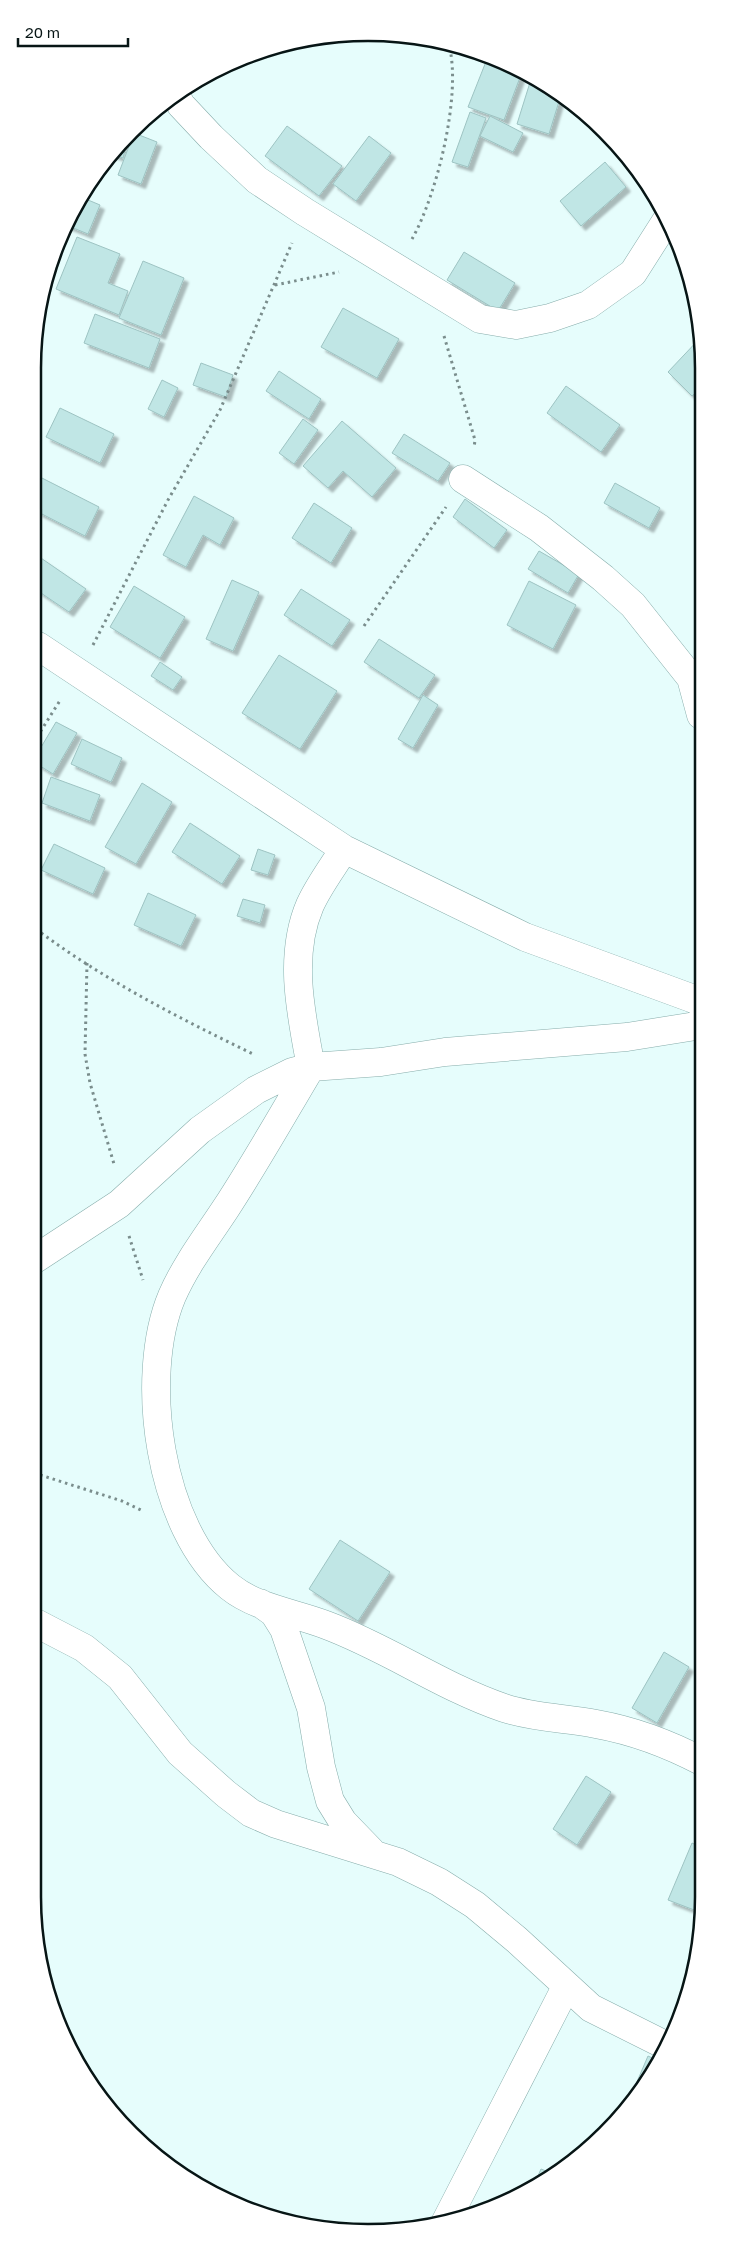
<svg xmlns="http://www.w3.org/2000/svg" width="736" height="2265" viewBox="0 0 736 2265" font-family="'Golos Text',sans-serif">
  <defs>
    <filter id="shadow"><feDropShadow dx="4.5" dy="4.5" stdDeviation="1" flood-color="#0004"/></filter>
  </defs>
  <rect width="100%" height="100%" fill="#e6fdfc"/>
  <path fill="#c0e6e5" stroke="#9dc3c2" filter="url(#shadow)" d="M487,59L522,72L504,120L468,107Z
    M532,76L560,98L549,134L517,124Z
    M470,112L486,118L468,167L452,162Z
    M490,116L523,133L513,152L480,136Z
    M287,126L342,166L319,196L265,156Z
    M130,131L123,158L112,154Z
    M134,133L157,142L141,184L118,175Z
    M369,136L391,153L356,201L333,184Z
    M605,162L626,187L581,226L560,201Z
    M81,197L100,205L88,234L66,225Z
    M77,237L120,254L108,283L128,291L119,315L56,289Z
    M464,252L515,283L498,311L447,280Z
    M143,261L184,278L161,335L119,318Z
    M343,308L399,339L377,378L321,347Z
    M95,314L160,339L149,368L84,343Z
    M701,337V387L692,396L668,372Z
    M201,363L233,375L226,397L193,385Z
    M279,371L321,399L309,419L266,391Z
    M162,380L178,388L164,417L148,409Z
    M566,386L620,425L601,452L547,413Z
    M60,408L114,434L100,463L46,437Z
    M303,419L318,430L294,464L279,453Z
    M342,421L396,468L372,497L343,471L328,488L303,466Z
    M404,434L450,463L438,481L392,453Z
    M38,476L99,507L85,536L38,512Z
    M615,483L660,508L649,528L604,503Z
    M194,496L234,518L220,545L203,535L186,567L163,555Z
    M465,499L507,530L494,548L453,517Z
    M314,503L352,528L331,563L292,538Z
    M539,551L579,574L568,593L528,569Z
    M38,556L86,589L69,612L38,591Z
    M232,580L259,592L233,651L206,639Z
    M529,581L576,605L553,649L507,625Z
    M134,586L185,617L160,658L110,627Z
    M301,589L350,620L332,646L284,615Z
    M379,639L435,675L419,698L364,662Z
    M279,655L337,691L300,749L242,713Z
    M160,662L182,677L173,690L151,676Z
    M423,695L438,705L413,748L398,739Z
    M56,722L77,733L53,774L37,764V754Z
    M82,739L122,758L111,782L71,764Z
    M51,777L100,795L90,821L42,803Z
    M142,783L172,802L136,864L105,847Z
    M190,823L240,856L222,884L172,852Z
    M54,844L105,868L93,894L41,870Z
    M258,849L275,855L268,875L251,870Z
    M148,893L196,915L181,946L134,925Z
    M243,899L265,905L260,923L237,916Z
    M340,1540L390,1572L358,1621L309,1589Z
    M664,1652L689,1667L657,1723L632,1708Z
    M586,1776L611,1792L577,1845L553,1829Z
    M692,1843L703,1848L702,1913L668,1900Z
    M648,2056L659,2061L647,2083L624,2112Z
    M541,2169L556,2175L534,2185Z"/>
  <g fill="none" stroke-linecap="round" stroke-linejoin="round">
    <g stroke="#87adab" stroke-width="29">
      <path id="minor" d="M175,94L181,105L211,137L257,180L305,212L480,319L516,325L550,318L588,305L633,273L668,218
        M463,479L539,528L603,578L633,605L691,678L701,715
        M38,646L344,849L525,937L702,1002
        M344,849C333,867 319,885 310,905C288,956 301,1014 311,1067C283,1114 256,1162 226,1208C207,1237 186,1264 172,1296C138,1377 159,1530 230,1587C256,1608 295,1613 326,1625C388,1648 442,1687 504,1708C534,1718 566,1718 596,1724C635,1731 669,1744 703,1762
        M35,1259L119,1204L200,1130L256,1090L292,1072L311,1067L381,1062L445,1052L627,1037L702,1025
        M260,1603L274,1613L284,1629L311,1708L321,1767L330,1801L343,1822L371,1851
        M34,1622L84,1648L120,1677L180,1753L226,1794L251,1813L276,1824L398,1862L439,1882L475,1905L517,1940L591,2008L667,2046
        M445,2223L566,1987"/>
    </g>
    <path stroke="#7a8d8c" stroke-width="3" stroke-dasharray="2.5 4" stroke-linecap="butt" d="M412,239C437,195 462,94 449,45
      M275,285L339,272
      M444,336L475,440L474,448
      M364,626L446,507
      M93,645L168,500L220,410L292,243
      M37,737L61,699
      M36,929C104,980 177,1017 253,1054
      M87,963L85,1054L90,1083L114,1164
      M129,1236L143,1280
      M34,1473L122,1501L143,1511"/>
    <use href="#minor" stroke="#fff" stroke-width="28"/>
  </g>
  <path d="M0 0H736V2265H0ZM368 41H368A327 327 0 0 1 695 368V1897A327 327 0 0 1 368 2224H368A327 327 0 0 1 41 1897V368A327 327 0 0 1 368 41Z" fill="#fff" fill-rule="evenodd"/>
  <path fill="none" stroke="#071515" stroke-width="2.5" d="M368 41H368A327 327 0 0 1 695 368V1897A327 327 0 0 1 368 2224H368A327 327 0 0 1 41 1897V368A327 327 0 0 1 368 41Z"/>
  <path d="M18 38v8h110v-8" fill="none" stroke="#071515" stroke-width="2.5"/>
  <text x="25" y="38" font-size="15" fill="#071515" stroke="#ffffff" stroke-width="4" paint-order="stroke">20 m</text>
</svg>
